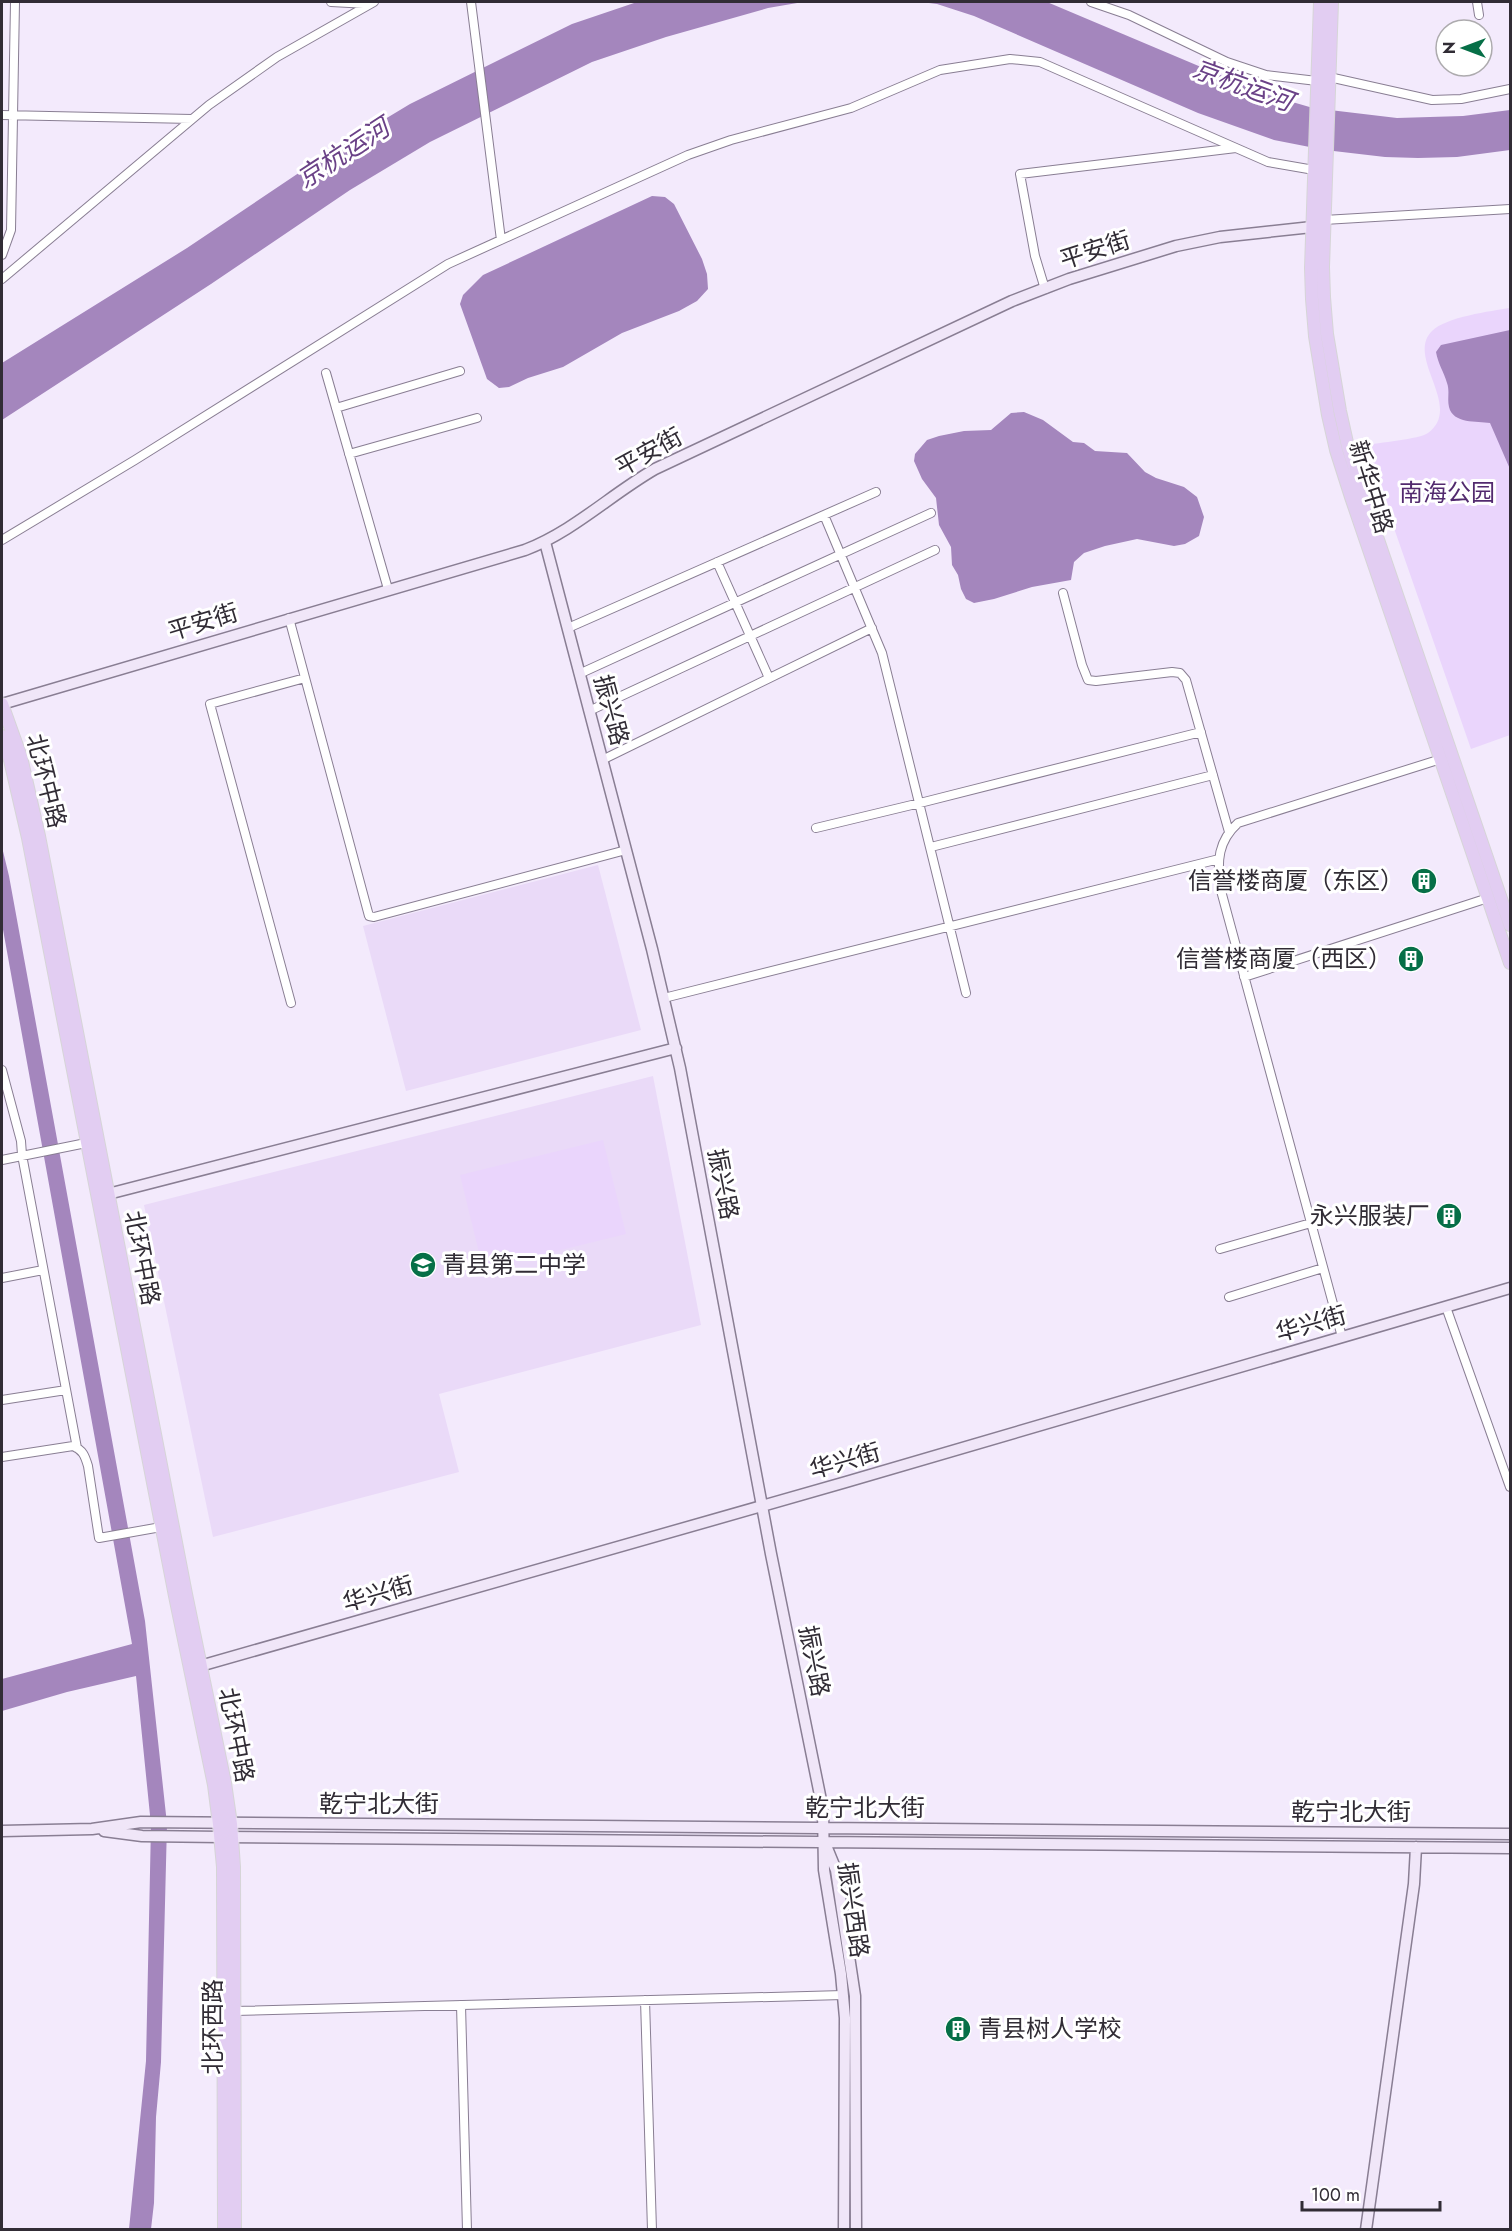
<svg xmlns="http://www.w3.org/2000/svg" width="1512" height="2231" viewBox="0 0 1512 2231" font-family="Jost,'Noto Sans SC',sans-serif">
  <rect width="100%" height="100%" fill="#f3eafc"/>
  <path fill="#eadaf8" d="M598,865L641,1030L406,1091L363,926Z
    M653,1076L701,1325L439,1394L459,1472L213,1537L144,1205Z"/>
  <path fill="#ead5fc" d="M1510,308V735L1471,749L1365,445C1377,443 1420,439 1428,433C1464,406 1405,358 1432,331C1446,317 1491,311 1510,308Z
    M603,1140L626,1234L483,1269L460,1175Z"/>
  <path fill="#a486bd" d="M637,2H803L768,8L666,37L592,62L430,142L350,190L211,284L2,420V363L187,248L327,154L410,104L572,24Z
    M921,2H1047L1265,94L1313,108L1397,118L1463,116L1510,110V150L1457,157L1418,158L1385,157L1325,150L1274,140L1198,113L974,16L937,4Z
    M652,196L665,197L674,204L702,259L707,274L708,289L697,301L679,311L622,333L563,367L528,378L509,387L499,388L487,379L460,304L463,295L483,275Z
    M1510,330V469L1490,423C1477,421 1453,424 1449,407C1447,399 1450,391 1447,383C1444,372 1438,364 1436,352L1441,345Z
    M1024,412L1043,420L1073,442L1084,443L1095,451L1127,453L1145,472L1156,478L1184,487L1197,497L1204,517L1199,536L1185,544L1174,546L1137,539L1105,546L1084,553L1074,562L1071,580L1032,587L994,599L974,603L966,599L961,589L958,575L952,565L951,547L939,525L936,498L922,479L914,461L915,454L927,440L939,436L964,431L991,430L1011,413Z
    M2,847L9,876L145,1621L167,1824L161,2062L156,2117L154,2203L151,2229H129L146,2061L151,1825L136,1676L67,1692L2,1711V1679L132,1644L2,924Z"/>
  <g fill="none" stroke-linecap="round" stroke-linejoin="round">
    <g stroke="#897e93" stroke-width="10">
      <path id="street" d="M331,2L368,4
        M471,2L501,240
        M1091,2L1129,15L1227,62L1266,75L1317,81
        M1477,2L1479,15
        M1329,77L1432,100L1461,99L1510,89
        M2,115L192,119
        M1324,220L1510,209
        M2,255L11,230L15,2
        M2,279L209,105L277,57L374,2
        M1045,289L1035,256L1020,174L1236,148
        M326,373L388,589
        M336,408L460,371
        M349,454L477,418
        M824,515L882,653L966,993
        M2,540L135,460L448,264L688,155L731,140L851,108L940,70L1010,59L1040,62L1268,162L1314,170
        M717,562L769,678
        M1063,593L1082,665L1088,680L1096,681L1172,672L1180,673L1186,680L1229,832
        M289,618L369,916L374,917L626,850
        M568,628L876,492
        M579,674L931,513
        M589,711L935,550
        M602,760L872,628
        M816,828L920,803L1201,732
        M931,847L1213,775
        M1244,977L1488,898
        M664,998L1219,859
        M291,1003L210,704L305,678
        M2,1070L21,1141L22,1155L77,1448
        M2,1160L86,1143
        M1220,1249L1311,1223
        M2,1278L43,1270
        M1229,1297L1323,1268
        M1446,1307L1510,1487
        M1342,1337L1220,887C1217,861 1218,841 1238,823L1441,759
        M2,1400L66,1390
        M2,1457L73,1446C83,1450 85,1456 88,1466L99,1538L161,1527
        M645,2000L652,2230
        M461,2005L467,2230
        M234,2011L843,1995"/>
    </g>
    <g stroke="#897e93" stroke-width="13">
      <path id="secondary" d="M545,542L652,949L680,1068L771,1554L823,1810L824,1870L841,1974L845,2018L844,2230
        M2,704L525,550C574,531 610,495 655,469L1012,301L1069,279L1176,246L1220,237L1312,227
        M108,1194L676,1048
        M193,1668L846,1482L1510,1288
        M2,1831L92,1829L141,1822L1510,1834
        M104,1831L142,1836L221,1837L1510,1848
        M827,1848L836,1870L855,1996L856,2230
        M1366,2230L1414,1884L1416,1847"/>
    </g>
    <g stroke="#d6d5d7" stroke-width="14">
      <path id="primary" d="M1320,2L1311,268L1312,299L1315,336L1328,415L1336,450L1351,497L1510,963
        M1332,2L1323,267L1324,297L1327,334L1340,411L1348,447L1362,493L1510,925
        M2,704L21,757L39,836L186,1594L225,1783L231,1824L234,1867L235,2230
        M2,736L10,760L28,838L175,1596L214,1785L219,1824L223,1867L224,2230"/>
    </g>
    <use href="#street" stroke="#fff" stroke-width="8"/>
    <use href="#secondary" stroke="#f0e6f8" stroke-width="10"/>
    <use href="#primary" stroke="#e2cdf2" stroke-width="12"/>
  </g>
  <defs>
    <g id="building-disc" transform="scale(1.35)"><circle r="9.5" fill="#066f47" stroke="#fff"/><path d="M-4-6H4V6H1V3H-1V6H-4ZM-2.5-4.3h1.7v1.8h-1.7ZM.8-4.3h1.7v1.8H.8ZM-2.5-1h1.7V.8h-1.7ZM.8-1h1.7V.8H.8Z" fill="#fff"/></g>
    <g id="school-disc" transform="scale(1.35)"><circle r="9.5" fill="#066f47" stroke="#fff"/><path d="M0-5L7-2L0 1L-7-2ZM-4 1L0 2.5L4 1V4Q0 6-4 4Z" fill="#fff"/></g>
  </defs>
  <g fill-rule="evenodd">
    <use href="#building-disc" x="1424" y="881"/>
    <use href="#building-disc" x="1411" y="959"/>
    <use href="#building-disc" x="1449" y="1216"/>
    <use href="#school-disc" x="423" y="1265"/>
    <use href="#building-disc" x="958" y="2029"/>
  </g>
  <g text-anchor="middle" stroke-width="6" stroke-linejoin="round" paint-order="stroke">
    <g font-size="24" fill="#312c35" stroke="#fff">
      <text transform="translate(1095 250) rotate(-18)" y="8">平安街</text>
      <text transform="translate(649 452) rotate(-29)" y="8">平安街</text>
      <text transform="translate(1371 487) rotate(73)" y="8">新华中路</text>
      <text transform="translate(203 622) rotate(-17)" y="8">平安街</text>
      <text transform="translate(611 710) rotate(75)" y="8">振兴路</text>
      <text transform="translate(46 781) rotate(76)" y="8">北环中路</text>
      <text transform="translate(723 1184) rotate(79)" y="8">振兴路</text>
      <text transform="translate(142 1258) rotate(79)" y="8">北环中路</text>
      <text transform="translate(1311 1324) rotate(-16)" y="8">华兴街</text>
      <text transform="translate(845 1461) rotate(-16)" y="8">华兴街</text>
      <text transform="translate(378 1594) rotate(-16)" y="8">华兴街</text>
      <text transform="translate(814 1661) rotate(79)" y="8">振兴路</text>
      <text transform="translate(236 1735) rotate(79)" y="8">北环中路</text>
      <text x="379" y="1812">乾宁北大街</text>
      <text x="865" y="1816">乾宁北大街</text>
      <text x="1351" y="1820">乾宁北大街</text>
      <text transform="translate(853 1910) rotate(82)" y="8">振兴西路</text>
      <text transform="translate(213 2027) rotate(-90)" y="8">北环西路</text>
    </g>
    <g font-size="24" fill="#522a6e" stroke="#fff">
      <text x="1447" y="501">南海公园</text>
    </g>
    <g font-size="24" fill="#312c35" stroke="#fff" text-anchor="end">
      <text x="1404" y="889">信誉楼商厦（东区）</text>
      <text x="1392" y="967">信誉楼商厦（西区）</text>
      <text x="1430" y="1224">永兴服装厂</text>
      <text x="442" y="1273" text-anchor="start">青县第二中学</text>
      <text x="978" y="2037" text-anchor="start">青县树人学校</text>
    </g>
    <g font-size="26" font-style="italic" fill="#6a4187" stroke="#fff">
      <text transform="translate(1243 85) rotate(20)" y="9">京杭运河</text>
      <text transform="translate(343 153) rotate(-33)" y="9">京杭运河</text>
    </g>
  </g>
  <rect width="1512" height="2231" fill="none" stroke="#312c35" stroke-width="6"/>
  <g transform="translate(1464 48) rotate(270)"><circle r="28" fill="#ffffff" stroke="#adabae" stroke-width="1.5"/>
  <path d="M0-4.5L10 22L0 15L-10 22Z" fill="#066f47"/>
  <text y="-9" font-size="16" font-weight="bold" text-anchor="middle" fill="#312c35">N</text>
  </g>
  <path d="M1302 2201v9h138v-9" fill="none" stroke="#312c35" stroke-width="3"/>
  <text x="1311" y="2201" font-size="18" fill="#312c35" stroke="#ffffff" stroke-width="4.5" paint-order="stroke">100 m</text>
</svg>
